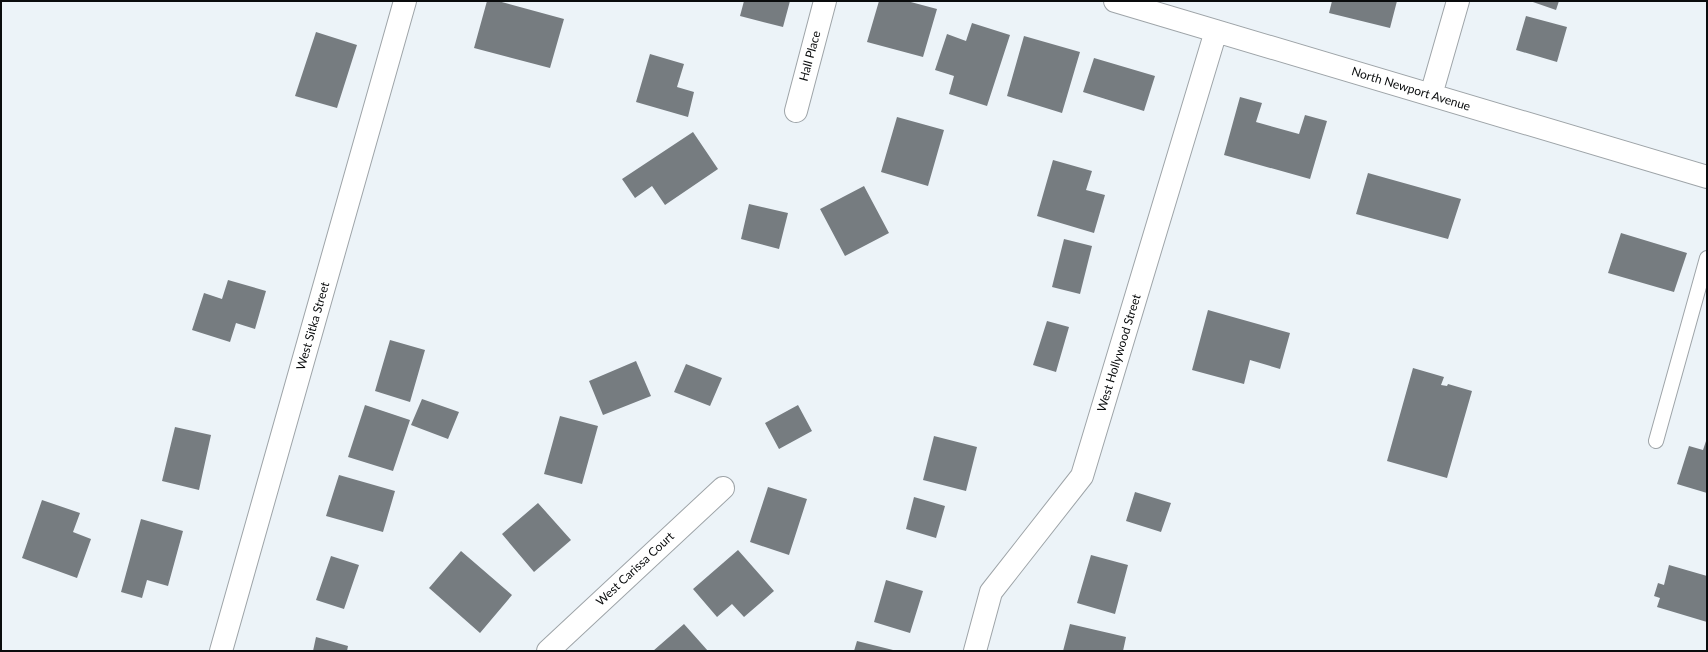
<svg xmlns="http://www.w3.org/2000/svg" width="1708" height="652" viewBox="0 0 1708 652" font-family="Lato,sans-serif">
  <rect width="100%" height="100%" fill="#ecf3f8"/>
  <path fill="#767c80" d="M487,1H498L564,19L550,68L474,48Z
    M744,1H790L783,27L740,16Z
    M879,1H907L937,9L923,57L867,42Z
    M1332,1H1397L1390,28L1329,13Z
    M1530,1H1559L1556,10Z
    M1526,16L1567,27L1557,62L1516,50Z
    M972,23L1010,35L987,106L949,94L954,76L935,70L947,34L966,41Z
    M316,32L357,45L337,108L295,96Z
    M1024,36L1080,52L1062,113L1007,96Z
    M650,54L684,64L677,87L694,92L688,117L636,102Z
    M1094,58L1155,76L1144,111L1083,92Z
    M1240,97L1262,103L1256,122L1299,134L1305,115L1327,121L1310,179L1224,155Z
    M897,117L944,130L928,186L881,172Z
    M693,132L718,169L665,205L652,186L635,198L622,179Z
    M1053,160L1092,171L1086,190L1105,195L1094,233L1037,216Z
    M1368,173L1461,199L1448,239L1356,214Z
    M864,186L889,233L845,256L820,209Z
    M749,204L788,213L779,249L741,239Z
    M1621,233L1687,253L1674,292L1608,273Z
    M1064,239L1092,246L1080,294L1052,287Z
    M228,280L266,291L255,329L236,323L230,342L192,330L204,293L222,299Z
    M1208,310L1290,333L1280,369L1250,360L1244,384L1192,370Z
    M1047,321L1069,327L1056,372L1033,365Z
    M390,340L425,350L410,402L375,391Z
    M636,361L651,396L603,415L589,381Z
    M686,364L722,378L710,406L674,392Z
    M1413,368L1444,377L1441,385L1447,386L1448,384L1472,391L1447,478L1387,461Z
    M422,399L459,412L448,439L411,425Z
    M365,405L410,420L393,471L348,457Z
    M798,405L812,431L779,449L765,423Z
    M560,416L598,426L582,484L544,474Z
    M175,427L211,435L199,490L162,481Z
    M934,436L977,447L966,491L923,480Z
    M1707,438V493L1677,484L1689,446L1703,450Z
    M339,475L395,491L383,532L326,516Z
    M768,487L807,499L789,555L750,542Z
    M1135,492L1171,503L1161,532L1126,521Z
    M914,497L945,506L936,538L906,529Z
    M42,500L80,513L73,532L91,539L77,578L22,558Z
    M538,503L571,540L534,572L502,534Z
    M141,519L183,531L168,586L147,580L142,598L121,592Z
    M738,550L774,591L744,617L732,604L717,617L693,589Z
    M461,551L512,595L480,633L429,588Z
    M1091,555L1128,565L1115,614L1077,603Z
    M331,556L359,565L344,609L316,600Z
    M1669,565L1707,576V622L1657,607L1660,598L1654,596L1658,583L1664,585Z
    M886,580L923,591L910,633L874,622Z
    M684,624L708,651H653Z
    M1070,624L1126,637L1123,651H1063Z
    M316,637L348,646L347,651H313Z
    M857,641L893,650L892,651H854Z"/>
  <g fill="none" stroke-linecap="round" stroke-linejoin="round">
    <g stroke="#9ea4a8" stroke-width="16">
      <path id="service" d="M1656,441L1707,258"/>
    </g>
    <g stroke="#9ea4a8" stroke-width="24">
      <path id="minor" d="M1115,1L1707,177
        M1431,95L1458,1
        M796,111L825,1
        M221,651L405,1
        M548,651L723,488
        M975,651L991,592L1082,476L1216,31"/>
    </g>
    <use href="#service" stroke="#fff" stroke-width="14"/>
    <use href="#minor" stroke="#fff" stroke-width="22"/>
  </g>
  <g text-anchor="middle" stroke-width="3.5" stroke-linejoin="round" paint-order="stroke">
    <g font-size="12" fill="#0a0c0d" stroke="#fff">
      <text transform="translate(810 56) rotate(-75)" y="4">Hall Place</text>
      <text transform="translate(1411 89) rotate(17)" y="4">North Newport Avenue</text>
      <text transform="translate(313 326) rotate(-74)" y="4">West Sitka Street</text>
      <text transform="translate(1119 353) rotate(-73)" y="4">West Hollywood Street</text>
      <text transform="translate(635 569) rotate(-43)" y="4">West Carissa Court</text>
    </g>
  </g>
  <rect width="1708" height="652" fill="none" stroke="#0a0c0d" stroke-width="4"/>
</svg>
